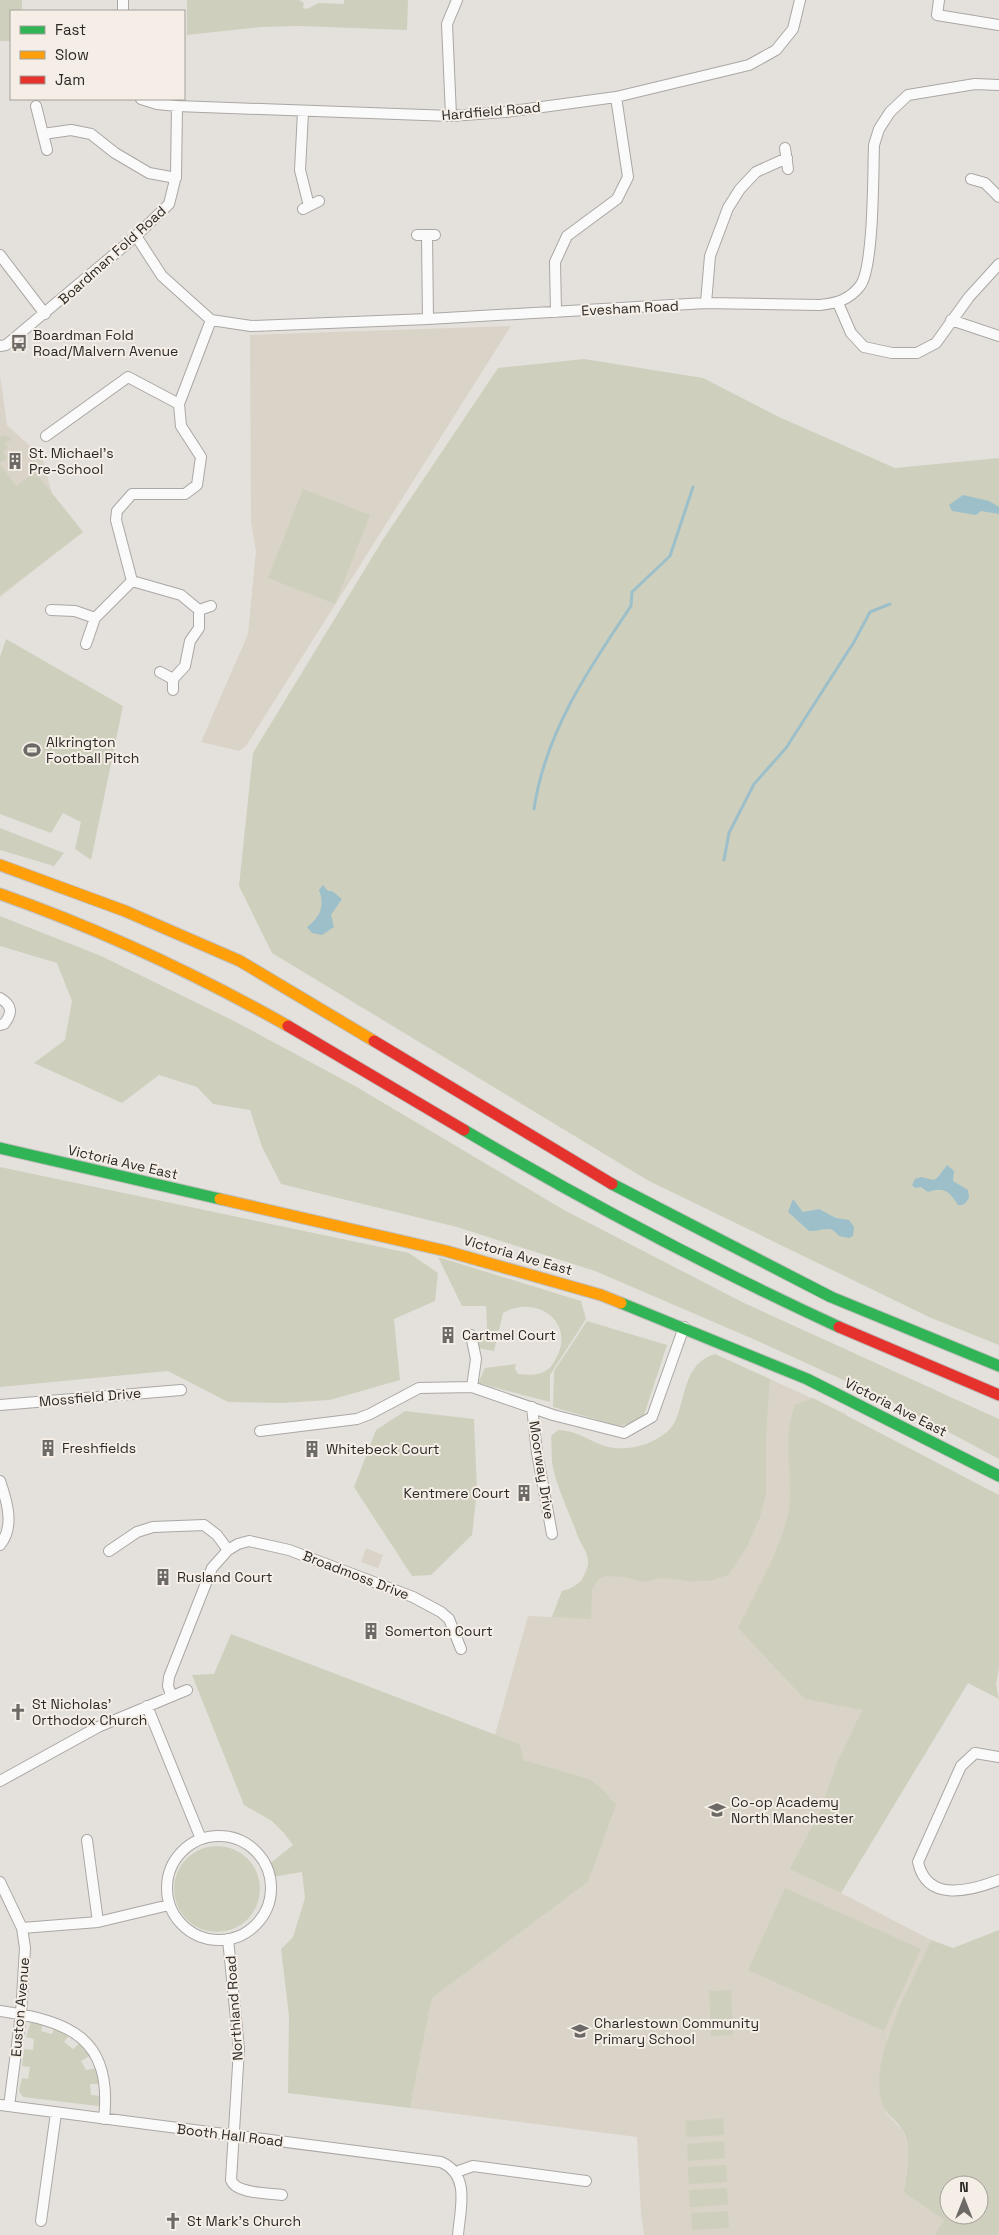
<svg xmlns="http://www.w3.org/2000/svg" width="999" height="2235" viewBox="0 0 999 2235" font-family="'Space Grotesk',sans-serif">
  <rect width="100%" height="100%" fill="#e4e1dc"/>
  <path fill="#dad3c8" d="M511,326L246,746L239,751L201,742L248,634L256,551L251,522L250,335Z
    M0,375L7,425L42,457L52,493L83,532L0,597Z
    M770,1379L846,1414L865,1704L837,1762L819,1814L789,1869L841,1893L931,1940L887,2038L880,2091L886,2113L903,2131L906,2140L908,2153L905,2188L903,2192L944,2220L934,2235H644L641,2214L637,2137L410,2108L432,1998L588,1882L590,1779L524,1760L520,1744L495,1735L528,1616L552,1617L562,1591L570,1589L581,1581L588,1565L661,1578L693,1582L709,1581L748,1545L760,1518L766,1495V1441Z
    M366,1548L383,1555L378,1568L361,1562Z"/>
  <path fill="#ced0bd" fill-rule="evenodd" d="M0,0H22V11H11V41H0Z
    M187,0H299L304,3L303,8L307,9L319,3L344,4V0H408L407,30L300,26L260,27L187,35Z
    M584,359L703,378L779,417L895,468L999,458V1345L931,1318L649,1181L272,953L239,886L253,753L382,541L498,368Z
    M5,435L12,439L5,444L8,448L3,452L7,458L0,463V436Z
    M0,464L16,486L35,472L83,532L0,595Z
    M303,489L370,515L335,604L268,578Z
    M6,639L123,706L91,860L75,849L81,822L63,813L51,833L0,814V657Z
    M0,828L64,853L54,866L0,850Z
    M0,916L101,956L234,1021L355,1086L564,1210L744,1303L999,1419V1459L896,1404L760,1342L595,1271L457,1227L281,1184L262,1147L250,1110L213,1104L197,1087L159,1075L122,1103L34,1063L65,1040L72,1001L57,963L0,946Z
    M0,1167L409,1253L438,1273L435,1301L394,1319L400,1380L330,1400L281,1403L228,1402L168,1371L0,1387Z
    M438,1257L581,1301L586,1319L550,1375V1402L478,1383L485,1368L516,1364L515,1369L518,1374C528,1375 540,1376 548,1369C551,1368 553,1363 555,1360C577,1325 539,1293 503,1313L494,1351L477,1348V1339L487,1328L486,1306H462Z
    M587,1321L667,1345L644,1415L633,1423L619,1426L553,1407L554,1371Z
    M715,1354L770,1379L766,1441V1495L760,1518L748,1545L728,1575L709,1581L693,1582L661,1578L643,1582L624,1577L605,1576L599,1579L592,1589L591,1619L552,1617L562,1591C577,1588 588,1578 588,1562C588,1551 580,1544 577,1534C569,1512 558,1490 553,1468C551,1458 552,1446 551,1436L558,1430C575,1430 586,1439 602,1445C623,1453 650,1446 667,1432C688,1415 677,1365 715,1354Z
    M813,1398L999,1495V1667L996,1685L999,1699L968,1683L841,1893L789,1869L819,1814L837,1762L862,1710L805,1699L738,1628C753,1596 785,1542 789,1508C793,1473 782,1439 795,1405Z
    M405,1411L474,1419L477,1491L472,1535L431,1575L412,1576L354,1487L376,1430Z
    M231,1634L520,1744L524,1760L590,1779L605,1792L616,1805L588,1882L432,1998L410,2108L288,2093L289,2016L281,1949L293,1937L305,1898L302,1872L272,1877L268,1865L293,1845L283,1832L272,1821L244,1805L192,1675L214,1674Z
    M174 1889a43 43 0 1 1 86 0a43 43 0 1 1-86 0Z
    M785,1888L921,1949L884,2031L748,1970Z
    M999,1930V2235H934L944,2220L903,2192L905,2188C906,2171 912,2147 903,2131C894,2115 884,2118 880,2094C873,2049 913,1981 931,1940L953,1948ZM949,2185H979V2215H949Z
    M731,1990L733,2035L711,2036L709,1991Z
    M31,2021H44L41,2031L52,2034L56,2024L70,2034L64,2042L73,2049L80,2043L91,2055L81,2061L86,2070L97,2068L100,2084H90L91,2095L101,2096V2103L98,2106L23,2097L19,2091L22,2078L28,2079L30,2067L22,2066L24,2049L33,2050L34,2039L26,2037Z
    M723,2118L724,2135L686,2137L685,2121Z
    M724,2141L725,2158L688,2161L687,2144Z
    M726,2165L727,2182L689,2184L688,2167Z
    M727,2188L728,2205L690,2207L689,2190Z
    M728,2211L729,2228L692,2230L691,2213Z"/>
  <path fill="#9dbfca" d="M963,495L989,501L999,507V514L981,511L976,515L952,511L949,505Z
    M323,885L328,891H332L342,899L331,915L334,927L322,935L312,933L307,927C320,917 325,907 319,890Z
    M947,1165L954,1171L953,1181L968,1190L969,1197C967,1202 964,1206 958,1205C950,1192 944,1186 928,1192L921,1187L915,1188L912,1185L915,1179L921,1177L934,1180L938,1177Z
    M793,1199L803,1212L819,1209L836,1218L849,1220L854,1227L853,1236L849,1238L839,1236C830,1223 822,1232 809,1231L788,1212Z"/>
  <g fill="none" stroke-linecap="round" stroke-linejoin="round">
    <path stroke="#9dbfca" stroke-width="3" d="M534,809C545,733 589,668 631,606L632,592L670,556L693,487
      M724,860L729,833L754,784L786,748L854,642L870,612L890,604"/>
    <g stroke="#aaa7a4" stroke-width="12">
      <path id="street" d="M123,0V11
        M939,0L937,15L999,25
        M141,99L157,104L177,106L451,116L505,112L616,97L749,65L776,50L793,29L800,0
        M36,106L47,150
        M303,112L300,170L309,206
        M451,116L447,24L457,0
        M43,134L71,130L91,134L115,153L149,173L176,178
        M785,148L788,169
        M971,179L985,183L999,197
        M303,209L319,201
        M417,235H435
        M427,235L428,319
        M136,236L162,276L211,320L251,326L428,319L706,303L820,305C837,303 849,300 860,286C874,268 873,173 874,145L879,129L890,112L908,95L975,84L999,85
        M0,255L45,314
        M706,303L710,256L728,208L740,189L756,172L787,158
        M838,303L851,333L864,347L892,353H917L936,343L969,297L999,264
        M556,312L555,262L567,236L617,199L628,177L616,97
        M951,320L999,336
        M0,346L6,345L136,236L169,204L176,176L177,106
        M46,436L128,377L179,404
        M132,581L181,595L199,610V628L190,641L185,666L173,679
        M51,610L75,611L95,618
        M199,610L211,606
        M86,644L95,618L132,581L116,520L117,511L132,494H185L197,485L201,457L181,426L179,404L211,320
        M160,672L173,679V690
        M0,998C12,1005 13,1013 4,1024L0,1025
        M471,1335L476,1359L472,1387
        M0,1405L181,1390
        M532,1407L537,1453L552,1534
        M260,1431L357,1419L370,1414L419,1388L472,1387L553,1415L624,1433L652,1417L684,1327
        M0,1481C7,1501 15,1527 0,1545
        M109,1551L137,1532L153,1527L204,1525L217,1535L228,1550
        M171,1695L168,1686L169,1677L212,1568L228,1550L238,1544L249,1541L289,1550L413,1597L441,1612L449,1619L461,1649
        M147,1706L201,1839
        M999,1757L975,1753L961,1766L918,1862C927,1903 970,1891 999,1880
        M0,1781L98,1727L187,1690
        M167 1888a52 52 0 1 1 104 0a52 52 0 1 1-104 0Z
        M87,1840L98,1922
        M0,1882L22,1928L25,1948L21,2014L9,2106
        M22,1928L98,1922L169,1905
        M228,1939L239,2049L231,2180C236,2194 269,2193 282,2195
        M0,2011C70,2021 113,2038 104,2119
        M0,2105L441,2162C471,2175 460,2209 458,2235
        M456,2172L473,2166L586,2181
        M41,2221L56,2113"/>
    </g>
    <g stroke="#bfbebb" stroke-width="13">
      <path id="fast" d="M464,1130C586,1202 711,1268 839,1327
        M0,1148L220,1199
        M612,1184L831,1297L999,1366
        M621,1303L807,1379L999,1476"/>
    </g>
    <g stroke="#bfbebb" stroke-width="13">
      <path id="slow" d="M0,865L125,911L240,961L374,1041
        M0,894C102,930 194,973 288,1026
        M220,1199L446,1251L601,1295L621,1303"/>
    </g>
    <g stroke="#bfbebb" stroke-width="13">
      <path id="jam" d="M288,1026L464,1130
        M374,1041L612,1184
        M839,1327L999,1395"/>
    </g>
    <use href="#street" stroke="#fbfafa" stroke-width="10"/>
    <use href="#fast" stroke="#30b455" stroke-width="11"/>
    <use href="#slow" stroke="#ff9f0a" stroke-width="11"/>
    <use href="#jam" stroke="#e5322d" stroke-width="11"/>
  </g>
  <defs>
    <g id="bus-bare" transform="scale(1.35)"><path d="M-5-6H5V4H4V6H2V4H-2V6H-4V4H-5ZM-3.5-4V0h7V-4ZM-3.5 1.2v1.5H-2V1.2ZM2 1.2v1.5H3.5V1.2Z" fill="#6c6966" stroke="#f5eee6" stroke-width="2.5" paint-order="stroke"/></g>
    <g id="building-bare" transform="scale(1.35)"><path d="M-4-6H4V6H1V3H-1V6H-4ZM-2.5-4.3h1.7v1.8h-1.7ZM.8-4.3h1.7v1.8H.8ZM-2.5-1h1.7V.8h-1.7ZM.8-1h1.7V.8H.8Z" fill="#6c6966" stroke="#f5eee6" stroke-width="2.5" paint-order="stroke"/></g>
    <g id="stadium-bare" transform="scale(1.35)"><path d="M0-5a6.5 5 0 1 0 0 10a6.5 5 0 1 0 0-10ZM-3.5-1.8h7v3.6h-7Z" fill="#6c6966" stroke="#f5eee6" stroke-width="2.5" paint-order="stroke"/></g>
    <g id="church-bare" transform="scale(1.35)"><path d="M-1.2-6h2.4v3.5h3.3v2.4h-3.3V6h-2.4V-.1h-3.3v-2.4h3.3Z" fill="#6c6966" stroke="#f5eee6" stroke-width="2.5" paint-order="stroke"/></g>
    <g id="school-bare" transform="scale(1.35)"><path d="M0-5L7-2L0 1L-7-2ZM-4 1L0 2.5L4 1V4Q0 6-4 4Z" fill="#6c6966" stroke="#f5eee6" stroke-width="2.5" paint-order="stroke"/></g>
  </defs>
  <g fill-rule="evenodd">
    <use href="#bus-bare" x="19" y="343"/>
    <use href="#building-bare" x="15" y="461"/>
    <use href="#stadium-bare" x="32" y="750"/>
    <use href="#building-bare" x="448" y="1335"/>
    <use href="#building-bare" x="48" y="1448"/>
    <use href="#building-bare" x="312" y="1449"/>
    <use href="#building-bare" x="524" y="1493"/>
    <use href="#building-bare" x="163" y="1577"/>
    <use href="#building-bare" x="371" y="1631"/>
    <use href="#church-bare" x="18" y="1712"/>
    <use href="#school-bare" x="717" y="1810"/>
    <use href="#school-bare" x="580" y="2031"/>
    <use href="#church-bare" x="173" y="2221"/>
  </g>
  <g text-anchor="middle" stroke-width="4" stroke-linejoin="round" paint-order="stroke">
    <g font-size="14" fill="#2b2926" stroke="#f5eee6">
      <text transform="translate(491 111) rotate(-5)" y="5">Hardfield Road</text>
      <text transform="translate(112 255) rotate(-42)" y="5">Boardman Fold Road</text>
      <text transform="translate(630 308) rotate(-3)" y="5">Evesham Road</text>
      <text transform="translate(123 1162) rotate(13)" y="5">Victoria Ave East</text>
      <text transform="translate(518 1255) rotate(16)" y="5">Victoria Ave East</text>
      <text transform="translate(90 1397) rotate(-5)" y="5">Mossfield Drive</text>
      <text transform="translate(896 1407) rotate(27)" y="5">Victoria Ave East</text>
      <text transform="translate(542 1470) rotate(81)" y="5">Moorway Drive</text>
      <text transform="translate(356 1575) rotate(21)" y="5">Broadmoss Drive</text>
      <text transform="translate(20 2007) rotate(-85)" y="5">Euston Avenue</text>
      <text transform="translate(234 2008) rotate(-94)" y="5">Northland Road</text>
      <text transform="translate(230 2135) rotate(7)" y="5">Booth Hall Road</text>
    </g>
    <g font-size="14" fill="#2b2926" stroke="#f5eee6" text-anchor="start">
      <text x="33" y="340">Boardman Fold<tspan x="33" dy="16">Road/Malvern Avenue</tspan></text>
      <text x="29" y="458">St. Michael's<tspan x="29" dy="16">Pre-School</tspan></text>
      <text x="46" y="747">Alkrington<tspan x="46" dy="16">Football Pitch</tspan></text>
      <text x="462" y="1340">Cartmel Court</text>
      <text x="62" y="1453">Freshfields</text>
      <text x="326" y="1454">Whitebeck Court</text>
      <text x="510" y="1498" text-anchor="end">Kentmere Court</text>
      <text x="177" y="1582">Rusland Court</text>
      <text x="385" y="1636">Somerton Court</text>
      <text x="32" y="1709">St Nicholas'<tspan x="32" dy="16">Orthodox Church</tspan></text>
      <text x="731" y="1807">Co-op Academy<tspan x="731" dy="16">North Manchester</tspan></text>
      <text x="594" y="2028">Charlestown Community<tspan x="594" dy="16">Primary School</tspan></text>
      <text x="187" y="2226">St Mark's Church</text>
    </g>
  </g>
  <rect x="10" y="10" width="175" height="90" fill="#f5eee6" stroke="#a49f99"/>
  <rect x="20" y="26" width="25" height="8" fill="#30b455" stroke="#a49f99"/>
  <text x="55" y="35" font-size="15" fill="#2b2926">Fast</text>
  <rect x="20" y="51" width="25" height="8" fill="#ff9f0a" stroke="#a49f99"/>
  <text x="55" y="60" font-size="15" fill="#2b2926">Slow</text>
  <rect x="20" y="76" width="25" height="8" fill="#e5322d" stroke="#a49f99"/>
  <text x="55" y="85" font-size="15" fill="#2b2926">Jam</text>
  <g transform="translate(964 2200)"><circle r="24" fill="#f5eee6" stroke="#a49f99"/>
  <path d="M0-4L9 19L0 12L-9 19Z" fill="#6c6966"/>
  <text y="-8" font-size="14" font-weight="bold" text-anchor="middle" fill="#2b2926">N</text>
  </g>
</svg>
